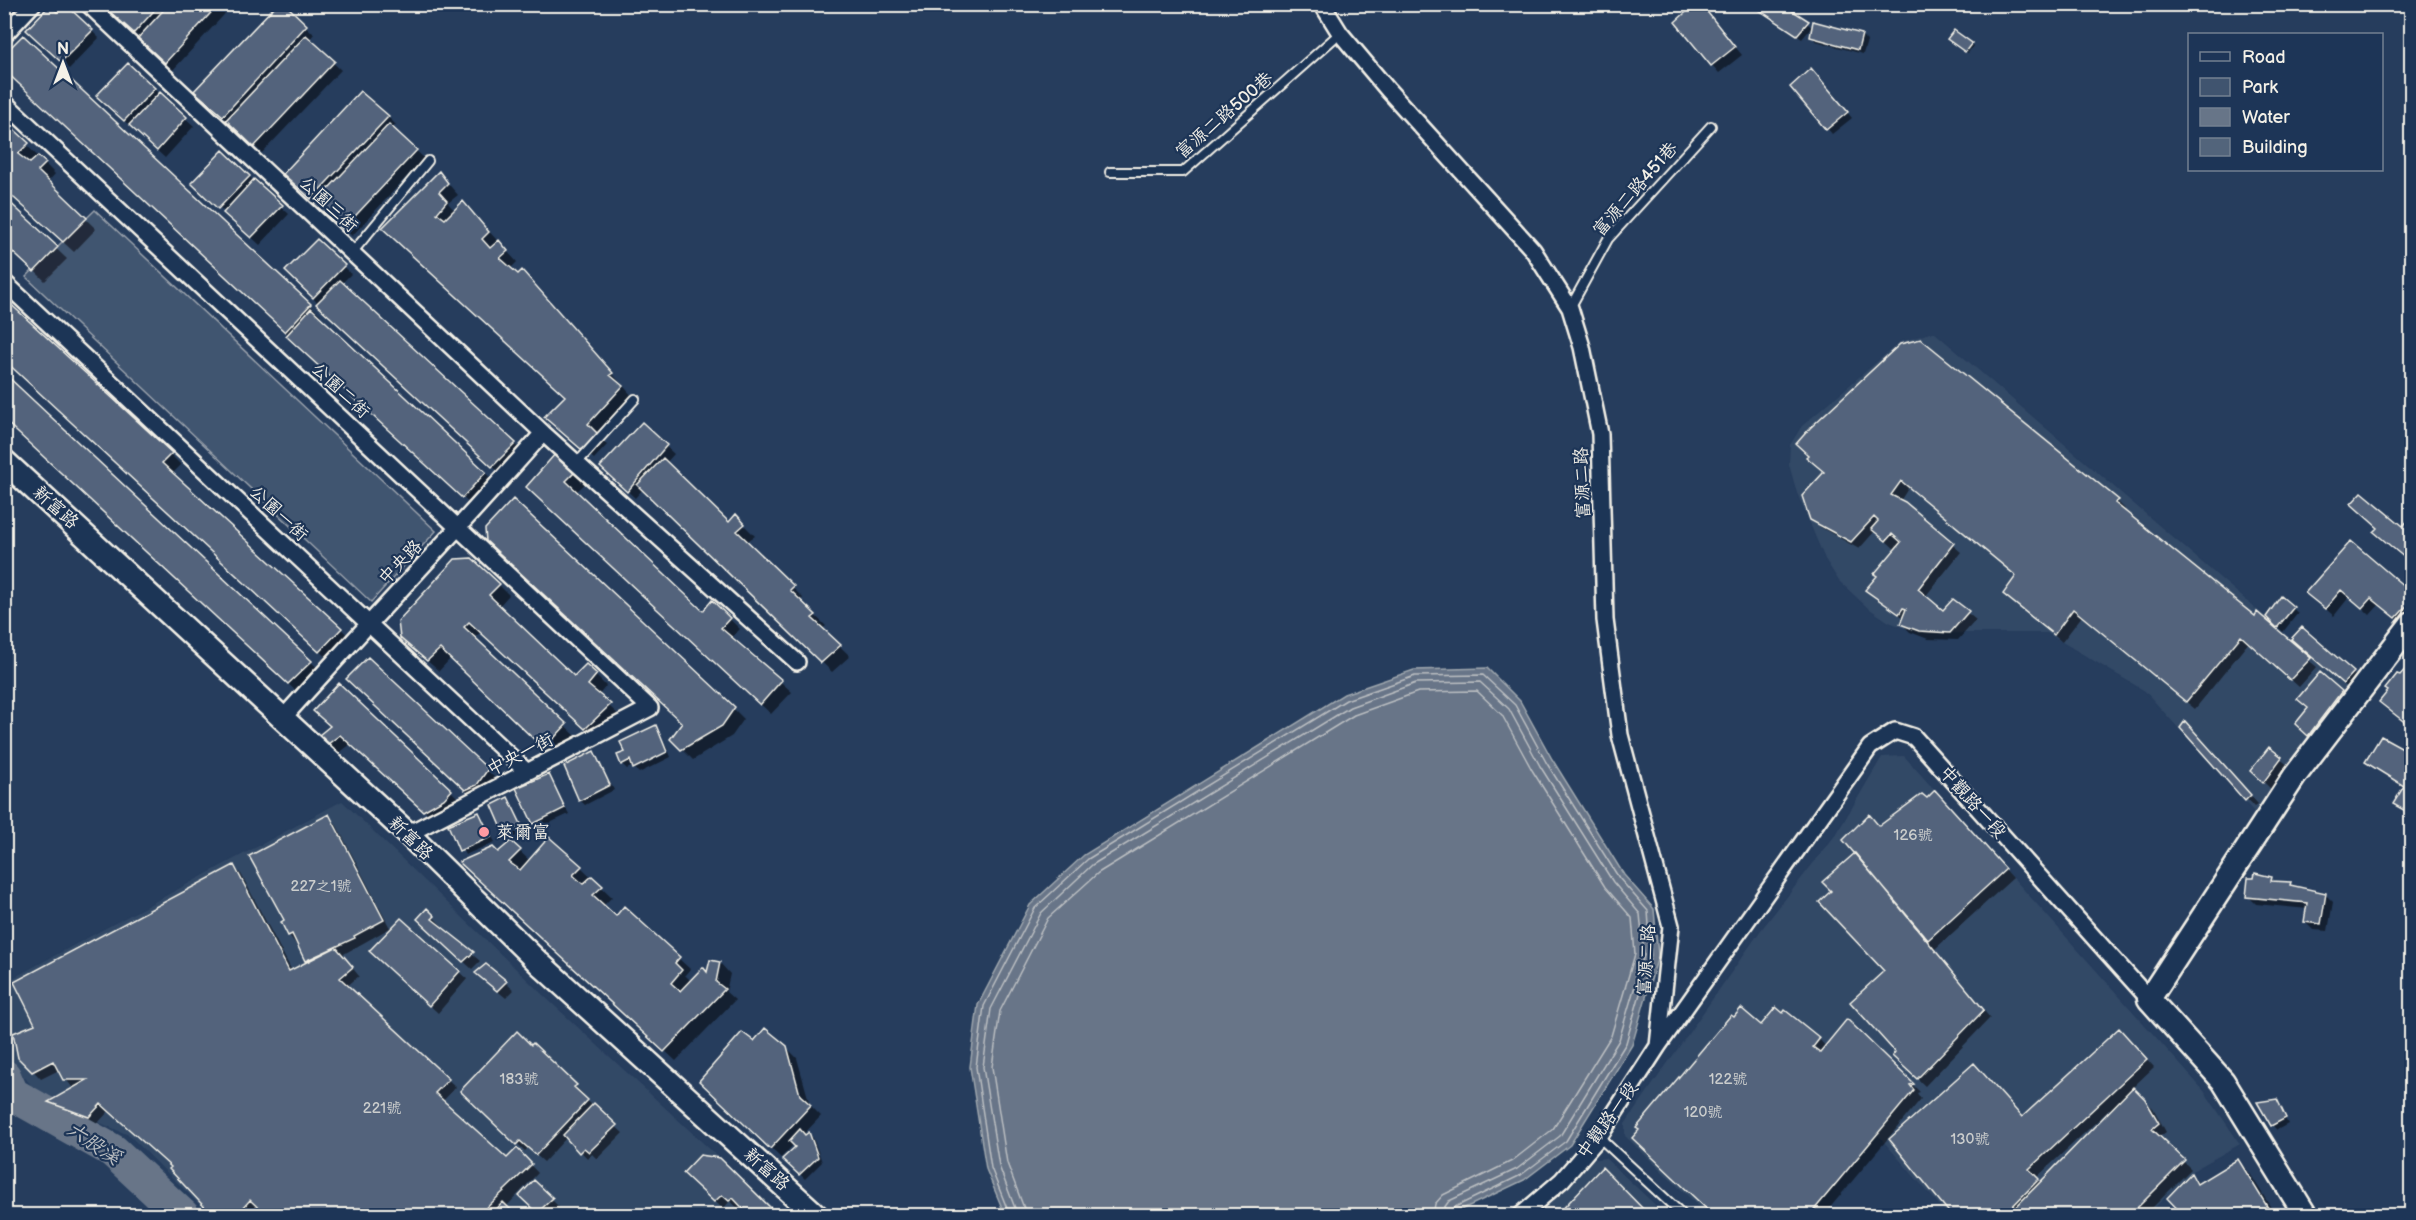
<svg xmlns="http://www.w3.org/2000/svg" width="2416" height="1220" viewBox="0 0 2416 1220" font-family="'Balsamiq Sans','LXGW WenKai TC',sans-serif">
  <rect width="100%" height="100%" fill="#263d5d"/>
  <filter id="ink" filterUnits="userSpaceOnUse"><feTurbulence type="fractalNoise" baseFrequency=".0167" numOctaves="2"/><feDisplacementMap in="SourceGraphic" scale="12" xChannelSelector="R" yChannelSelector="G"/><feConvolveMatrix kernelMatrix="1 2 1 2 8 2 1 2 1" color-interpolation-filters="sRGB"/></filter>
  <g filter="url(#ink)">
    <path fill="#334966" d="M1934,332L2349,689L2254,812L2145,691L2047,633H1919L1889,622L1867,607L1839,581L1825,559L1797,493L1789,464L1790,445L1802,426L1900,342Z
      M1904,756L2204,1091L2240,1144L2192,1171L2147,1215H1948L1878,1135L1811,1215L1709,1216L1625,1136V1124L1761,930L1837,833L1882,757Z
      M342,801L544,996L781,1215H210L129,1135L42,1099L11,1060L5,1025L4,983Z
      M1605,1158L1666,1215L1528,1216L1590,1160Z"/>
    <path fill="#40546f" stroke="#9aa2ac" stroke-width="1.5" d="M95,210L436,531L371,602L26,277Z"/>
    <path fill="#677588" stroke="#9fa7ae" stroke-width="1.5" d="M1487,668L1520,701L1552,759L1624,875L1654,909L1658,956L1632,1045L1570,1145L1524,1180L1450,1215H1005L986,1169L970,1067L978,1005L1030,905L1084,855L1344,694L1414,670Z"/>
    <path fill="#0007" fill-rule="evenodd" d="M103,4H234L173,70Z
      M283,4L314,34L309,40L341,70L262,153L204,99Z
      M1780,4L1812,27L1802,39L1758,8Z
      M66,5L99,38L69,69L36,37Z
      M1706,11L1742,55L1719,73L1712,65Z
      M1814,23L1862,36L1867,41L1863,54L1816,41L1811,36Z
      M1951,41L1971,44L1973,46L1968,53Z
      M128,65L194,126L165,158L106,104Z
      M4,69L310,305L321,315L319,317L496,483L474,508Z
      M1816,75L1852,118L1832,134L1792,87Z
      M388,117L396,125L392,128L424,158L352,236L285,174Z
      M4,122L55,174L48,182L96,229L74,252L4,188Z
      M223,152L289,214L260,245L193,183Z
      M439,173L458,195L448,203L455,211L473,214L517,262L510,269L532,282L633,397L597,435L607,445L594,459L557,428L566,396L395,239Z
      M4,199L67,259L45,281L7,244L4,247Z
      M317,241L351,274L342,283L525,454L503,476L329,315L287,271Z
      M1920,340L2118,502L2125,509L2122,511L2317,667L2299,687L2249,642L2195,709L2082,616L2062,642L2013,602L2018,577L1909,487L1900,501L1961,552L1925,597L1943,612L1953,601L1976,620L1958,640L1928,639L1910,632L1902,624L1904,618L1867,590L1896,550L1875,531L1859,549L1820,527L1812,519L1825,473Z
      M4,359L170,454L181,465L172,474L352,639L330,661Z
      M4,375L311,662L322,672L299,694L4,418Z
      M642,424L674,454L666,463L729,524L736,517L755,536L746,542L803,598L800,601L826,626L822,629L850,656L832,672L643,489L635,498L610,475Z
      M556,456L586,483L576,492L703,613L712,602L740,629L731,638L792,692L771,714L539,498Z
      M2351,543L2412,595V617L2405,625L2379,605L2370,615L2350,596L2334,616L2315,600Z
      M499,585L509,595L499,606L574,678L586,666L606,686L598,696L620,716L596,739L481,632L474,638L576,736L556,758L451,658L439,671L412,648Z
      M2281,598L2298,613L2283,632L2268,617Z
      M2302,629L2358,678L2348,688L2298,644Z
      M359,690L487,770L498,781L476,800Z
      M2341,692L2349,700L2316,743L2297,724L2309,709Z
      M734,709L744,719L732,736L693,760L672,739Z
      M332,727L451,791L461,801L435,820L351,744L339,753L321,735Z
      M655,727L668,750L635,766V769L633,766L627,769L622,764L627,752Z
      M2182,728L2192,731L2258,804L2254,807Z
      M2269,750L2289,766L2271,789L2252,771Z
      M669,752L671,757L639,773L635,769Z
      M594,753L614,790L585,805L580,800Z
      M2412,755V816L2395,803L2405,788L2367,762Z
      M549,776L569,814L539,828L535,823Z
      M508,799L525,831L511,839L507,834Z
      M1943,799L2013,878L1934,950L1990,1018L1925,1086L1894,1056L1897,1052L1887,971L1833,891L1856,853L1880,828Z
      M479,814L495,842L465,855L450,826Z
      M328,816L336,824L390,928L342,955L359,976L346,987L456,1087L442,1102L507,1160L517,1151L538,1173L506,1207L514,1216H268L259,1207L251,1216H215L173,1167L109,1111L97,1124L58,1110L51,1103L78,1087H72L59,1070L41,1079L20,1057L37,1024L234,867L241,874L292,971L309,962L289,935L286,920Z
      M511,843L530,861L581,867L612,897L603,906L617,918L625,909L690,969L685,975L691,981L707,974L720,963L730,974L726,992L735,1000L676,1061L471,872Z
      M2271,879L2275,883L2290,884L2294,888L2325,894L2333,902L2328,931L2313,930L2305,922L2308,909L2256,904L2248,896Z
      M427,910L441,925L440,927L480,961L472,969L426,927Z
      M378,958L459,972L467,979L438,1013Z
      M486,966L514,990L506,998L477,974Z
      M1847,1021L1920,1092L1917,1093L1921,1099L1823,1216H1715L1761,1027L1819,1039L1826,1047Z
      M2127,1037L2154,1067L2132,1088L2153,1108L2166,1132L2159,1137L2191,1169L2144,1216H1954L2022,1119ZM2110,1109L2112,1111L2041,1183L2036,1178Z
      M755,1043L786,1047L797,1058L810,1105L821,1116L803,1135L805,1137L809,1134L813,1138L822,1162L805,1179L784,1159L797,1147L794,1144L781,1158L711,1091Z
      M533,1045L583,1094L581,1095L623,1133L597,1159L592,1154L588,1159L567,1137L544,1162L528,1148L525,1151L462,1091Z
      M2276,1101L2288,1124L2277,1130L2272,1125Z
      M2238,1161L2249,1172L2276,1216H2186L2191,1175L2200,1184Z
      M685,1173L777,1216L741,1205L738,1208L730,1201L723,1209Z
      M534,1182L559,1207L550,1216H541L521,1196Z"/>
    <g fill="none" stroke-linecap="round" stroke-linejoin="round">
      <path stroke="#bcbfc2" stroke-width="1.5" d="M1010,1216L991,1168L976,1067L984,1006L1035,908L1088,859L1346,700L1415,676L1483,675L1515,705L1546,762L1619,878L1648,911L1651,955L1626,1043L1566,1141L1521,1175L1453,1208L1450,1216
        M1018,1216L999,1166L983,1067L991,1009L1041,913L1092,865L1350,707L1416,683L1480,682L1509,709L1540,766L1613,882L1640,914L1644,955L1619,1040L1560,1136L1517,1169L1449,1201L1444,1208L1442,1216
        M1027,1216L1007,1163L992,1067L1000,1011L1048,918L1098,873L1354,715L1418,692L1477,691L1502,715L1532,770L1605,887L1632,918L1635,954L1611,1036L1553,1129L1512,1161L1443,1195L1435,1204L1433,1216"/>
      <path stroke="#677588" stroke-width="34" d="M4,1076L12,1094L113,1151L183,1216"/>
    </g>
    <path fill="#52647b" stroke="#f4f1e8" stroke-width="1.5" d="M65,4L93,30L61,62L26,30L49,6L57,12Z
      M101,4H160L134,33Z
      M169,4H219L165,63L138,38Z
      M277,4H285L307,25L223,116L194,91Z
      M1695,4H1701L1735,47L1711,66L1675,22Z
      M1759,4H1782L1809,21L1797,35L1756,8Z
      M1813,21L1862,34L1858,50L1810,37Z
      M1954,30L1972,43L1965,52L1947,39Z
      M23,35L311,304L285,332L4,70V54Z
      M306,35L335,61L254,147L226,120Z
      M128,63L155,88L124,121L96,96Z
      M1811,68L1848,112L1826,130L1790,87Z
      M360,91L389,116L311,199L283,174Z
      M160,92L187,117L157,151L129,125Z
      M4,120L29,143L18,154L30,163L38,156L46,163L38,171L87,218L63,242L4,189Z
      M389,124L417,150L343,229L314,204Z
      M223,150L250,176L218,209L191,183Z
      M439,171L448,183L439,192L447,201L437,213L445,219L463,201L489,232L482,239L490,248L499,240L508,251L500,258L518,274L522,270L613,373L610,375L623,386L588,424L598,434L582,450L544,417L565,396L382,228Z
      M254,179L283,205L251,238L223,213Z
      M4,197L58,247L34,272L4,244Z
      M317,239L345,265L313,298L285,271Z
      M340,280L516,443L492,467L316,304Z
      M4,298L172,453L162,463L342,628L319,652L4,360Z
      M311,308L486,472L462,498L286,336Z
      M1921,339L2119,500L2115,503L2255,616L2257,612L2311,658L2290,680L2241,636L2186,702L2073,609L2054,635L2003,594L2016,576L1901,481L1891,495L1905,502L1954,543L1918,589L1943,610L1953,599L1969,611L1950,633L1919,631L1900,624L1906,609L1903,608L1899,614L1865,590L1877,576L1874,574L1901,542L1892,534L1886,541L1871,529L1878,521L1874,517L1851,542L1810,520L1802,496L1824,472L1806,457L1808,455L1796,444L1810,428L1900,344Z
      M4,373L312,661L288,684L4,420Z
      M642,422L667,445L627,492L600,467Z
      M556,453L576,471L566,481L703,611L712,600L730,618L721,628L782,680L760,705L526,487Z
      M663,458L729,522L736,514L745,524L737,531L794,586L790,590L816,615L812,618L841,645L821,663L637,485Z
      M2362,492L2403,526L2412,516V564L2374,532L2378,528L2351,504Z
      M513,499L735,707L722,726L681,750L670,739L682,723L486,541L485,529Z
      M2351,541L2412,593V600L2396,618L2371,598L2362,608L2341,590L2325,609L2305,593Z
      M472,558L500,584L489,595L574,676L586,664L597,674L588,685L611,704L585,729L469,622L464,627L567,724L544,749L440,649L427,661L400,638L398,621L455,559Z
      M2281,596L2294,607L2277,628L2266,617Z
      M2302,627L2354,672L2343,684L2291,639Z
      M368,657L488,769L477,785L465,790L346,679Z
      M2410,664L2412,665V728L2379,702L2388,691L2385,689L2397,674L2400,675Z
      M2320,672L2342,691L2308,736L2295,724L2308,708L2297,699Z
      M339,683L452,790L444,799L423,811L340,735L328,744L319,735L330,726L313,711Z
      M2185,721L2251,795L2245,801L2180,728Z
      M656,725L667,752L633,769L630,760L621,765L617,755L625,752L620,742Z
      M2381,736L2412,753V808L2409,813L2393,804L2404,786L2365,762Z
      M2269,747L2282,757L2263,783L2250,771Z
      M594,751L610,785L579,801L564,766Z
      M549,774L565,808L533,824L516,788Z
      M1935,790L2006,869L1928,940L1843,840L1869,814L1879,826L1922,794L1927,798Z
      M508,797L522,826L505,835L492,805Z
      M479,812L491,837L459,851L448,825Z
      M329,814L384,920L354,936L355,938L305,961L292,934L288,936L281,922L284,920L249,856Z
      M549,837L582,866L573,875L583,884L592,876L603,886L593,895L616,916L624,906L680,957L675,963L682,970L671,983L680,991L703,967L707,972L710,960L720,962L716,982L725,989L664,1052L459,862L493,847L498,852L511,841L521,850L509,862L520,870Z
      M1855,853L1984,1010L1917,1079L1892,1056L1895,1052L1850,1002L1884,971L1819,902L1831,891L1822,882Z
      M234,865L289,971L336,947L353,967L340,978L449,1079L435,1093L507,1158L517,1148L532,1164L478,1216H267L250,1200L236,1216H213L169,1169L171,1167L101,1104L89,1117L48,1102L87,1080H63L53,1061L32,1072L18,1058L13,1033L35,1024L14,982Z
      M2255,873L2272,877L2271,881L2291,882L2290,885L2326,893L2321,924L2304,922L2307,903L2246,897L2248,878H2254Z
      M427,908L435,916L432,919L474,952L463,962L417,919Z
      M401,918L460,971L429,1006L369,951Z
      M486,964L507,981L497,991L475,973Z
      M1776,1007L1783,1013L1785,1010L1820,1038L1813,1047L1820,1052L1847,1019L1914,1084L1910,1085L1914,1090L1809,1216H1714L1632,1138L1639,1130L1636,1128L1731,1015L1734,1017L1741,1008L1761,1025Z
      M765,1028L787,1046L800,1095L811,1105L770,1149L699,1081L742,1032L754,1041Z
      M2119,1028L2147,1059L2029,1169L2039,1179L2003,1216H1952L1889,1139L1974,1063L2022,1117Z
      M517,1031L531,1045L533,1043L577,1085L574,1087L588,1100L536,1155L520,1141L516,1145L460,1091Z
      M2133,1087L2145,1099L2159,1123L2152,1129L2185,1160L2129,1216H2007Z
      M2277,1099L2286,1118L2271,1126L2257,1102Z
      M594,1103L617,1125L589,1152L584,1148L579,1153L563,1135Z
      M800,1129L805,1135L809,1132L818,1157L799,1175L782,1159L795,1147L789,1141Z
      M700,1155L720,1158L779,1216H750L733,1198L729,1201L722,1195L714,1202L683,1173Z
      M2238,1159L2273,1216H2184L2167,1198L2191,1173L2197,1184Z
      M1602,1167L1650,1216H1556Z
      M534,1180L553,1198L537,1213L519,1196Z
      M503,1202L517,1216H490Z"/>
    <g fill="none" stroke-linecap="round" stroke-linejoin="round">
      <g stroke="#f4f1e8" stroke-width="12">
        <path id="lane" d="M1110,172H1183L1340,33
          M352,253L428,161
          M1570,308L1608,239L1711,126
          M577,463L635,399
          M1599,1137L1684,1216"/>
      </g>
      <g stroke="#f4f1e8" stroke-width="20">
        <path id="street" d="M88,4L543,433L797,662
          M1322,4L1340,33L1388,90L1533,250L1570,308L1582,347L1600,434L1605,620L1620,735L1671,926L1658,1046
          M4,35L33,4
          M4,102L650,708L408,834
          M4,282L527,772
          M283,718C369,622 458,530 543,433
          M1520,1216L1562,1180L1599,1137L1658,1046L1870,747L1895,731L1914,737L2149,999"/>
      </g>
      <g stroke="#f4f1e8" stroke-width="27">
        <path id="secondary" d="M4,461L408,834L539,963L817,1216
          M2306,1216L2223,1081L2149,999L2294,777L2412,623"/>
      </g>
      <use href="#lane" stroke="#1d3557" stroke-width="8"/>
      <use href="#street" stroke="#1d3557" stroke-width="15"/>
      <use href="#secondary" stroke="#1d3557" stroke-width="22"/>
    </g>
  </g>
  <circle fill="#ff9aa2" stroke="#1d3557" stroke-width="2" cx="484" cy="832" r="6"/>
  <g text-anchor="middle" stroke-width="4.5" stroke-linejoin="round" paint-order="stroke">
    <g font-size="15" fill="#cccecd">
      <text x="1913" y="840">126號</text>
      <text x="321" y="891">227之1號</text>
      <text x="519" y="1084">183號</text>
      <text x="1728" y="1084">122號</text>
      <text x="382" y="1113">221號</text>
      <text x="1703" y="1117">120號</text>
      <text x="1970" y="1144">130號</text>
    </g>
    <g font-size="18" fill="#f4f1e8" stroke="#1d3557">
      <text transform="translate(1224 115) rotate(-41)" y="6">富源二路500巷</text>
      <text transform="translate(1635 189) rotate(-49)" y="6">富源二路451巷</text>
      <text transform="translate(329 204) rotate(43)" y="6">公園三街</text>
      <text transform="translate(341 390) rotate(43)" y="6">公園二街</text>
      <text transform="translate(1582 483) rotate(-92)" y="6">富源二路</text>
      <text transform="translate(56 507) rotate(42)" y="6">新富路</text>
      <text transform="translate(279 513) rotate(43)" y="6">公園一街</text>
      <text transform="translate(400 562) rotate(-46)" y="6">中央路</text>
      <text transform="translate(520 754) rotate(-27)" y="6">中央一街</text>
      <text transform="translate(1973 802) rotate(48)" y="6">中觀路一段</text>
      <text transform="translate(411 838) rotate(44)" y="6">新富路</text>
      <text transform="translate(1646 960) rotate(-86)" y="6">富源二路</text>
      <text transform="translate(1607 1120) rotate(-54)" y="6">中觀路一段</text>
      <text transform="translate(767 1169) rotate(42)" y="6">新富路</text>
    </g>
    <g font-size="18" fill="#f4f1e8" stroke="#1d3557" text-anchor="start">
      <text x="496" y="838">萊爾富</text>
    </g>
    <g font-size="20" font-style="italic" fill="#bcbfc2" stroke="#1d3557">
      <text transform="translate(94 1143) rotate(33)" y="7">六股溪</text>
    </g>
  </g>
  <rect width="2416" height="1220" fill="none" stroke="#1d3557" stroke-width="24"/>
  <rect x="12" y="12" width="2392" height="1196" fill="none" stroke="#f4f1e8" stroke-width="2" filter="url(#ink)"/>
  <rect x="2188" y="33" width="195" height="138" fill="#1d3557" stroke="#738091" stroke-width="1.5"/>
  <rect x="2200" y="52" width="30" height="9" fill="#1d3557" stroke="#738091" stroke-width="1.5"/>
  <text x="2242" y="63" font-size="18" fill="#f4f1e8">Road</text>
  <rect x="2200" y="78" width="30" height="18" fill="#40546f" stroke="#738091" stroke-width="1.5"/>
  <text x="2242" y="93" font-size="18" fill="#f4f1e8">Park</text>
  <rect x="2200" y="108" width="30" height="18" fill="#677588" stroke="#738091" stroke-width="1.5"/>
  <text x="2242" y="123" font-size="18" fill="#f4f1e8">Water</text>
  <rect x="2200" y="138" width="30" height="18" fill="#52647b" stroke="#738091" stroke-width="1.5"/>
  <text x="2242" y="153" font-size="18" fill="#f4f1e8">Building</text>
  <g transform="translate(63 63)" stroke="#1d3557" stroke-width="4.5" paint-order="stroke">
  <path d="M0-4.5L10 22L0 15L-10 22Z" fill="#f4f1e8"/>
  <text y="-9" font-size="16" font-weight="bold" text-anchor="middle" fill="#f4f1e8">N</text>
  </g>
</svg>
